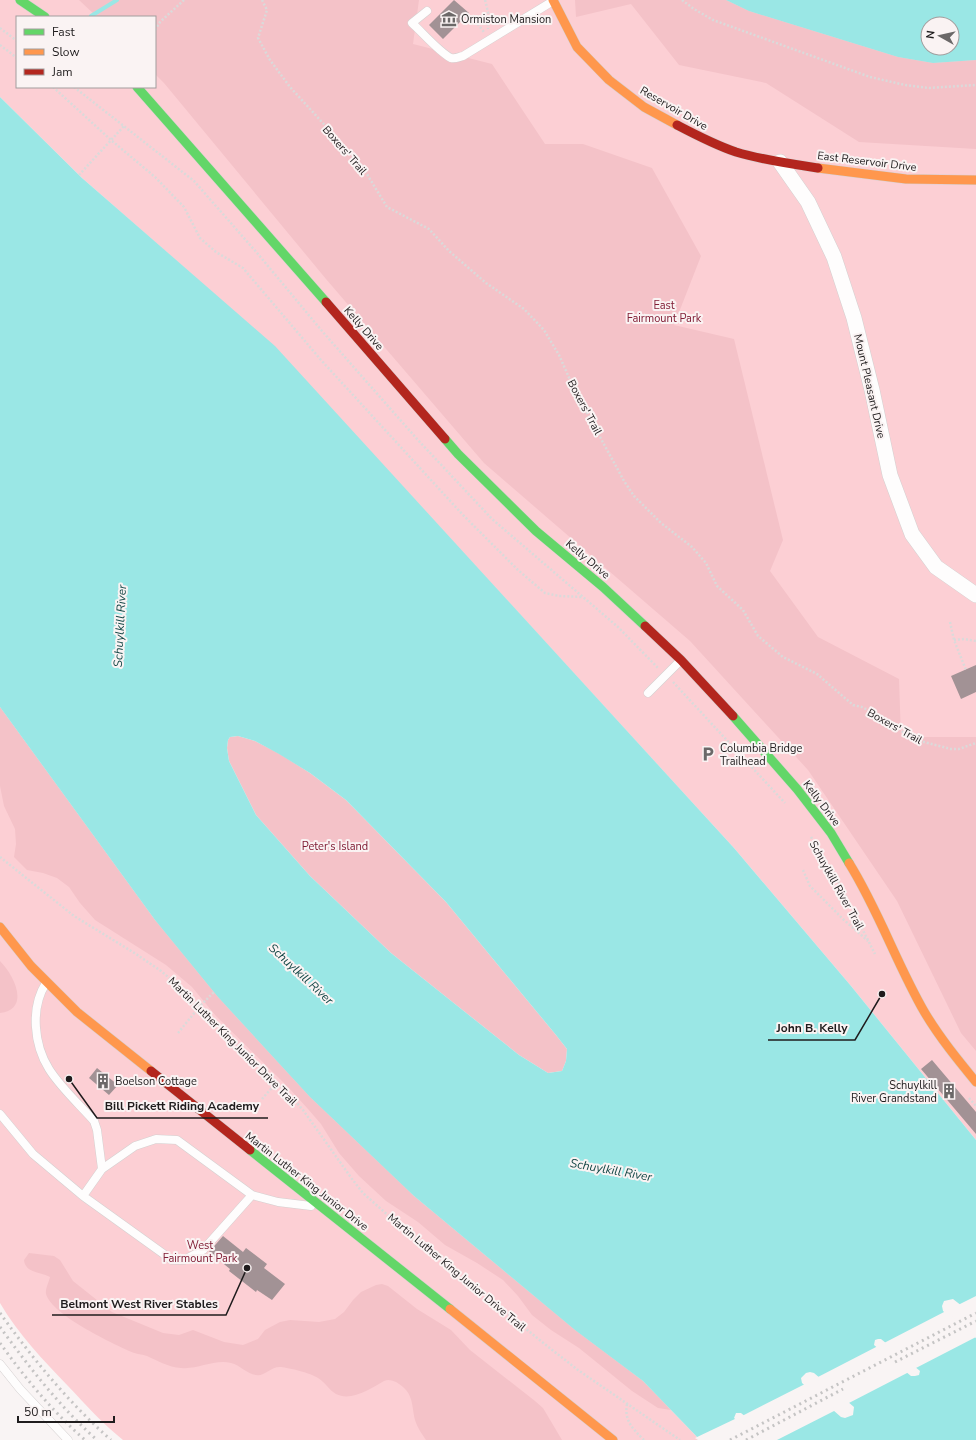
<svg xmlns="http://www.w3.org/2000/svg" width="976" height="1440" viewBox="0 0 976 1440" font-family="'Nunito Sans',sans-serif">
  <rect width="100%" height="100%" fill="#f9f4f4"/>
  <path fill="#fccfd4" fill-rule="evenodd" d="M0,0H976V1140L851,986L734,848L275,347L82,178L0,97ZM17,17H155V87H17ZM928,24H952V48H928Z
    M0,707L155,920L414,1196L532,1294L643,1381L700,1440H123C103,1424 86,1405 68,1386C44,1361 18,1334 0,1303Z"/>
  <path fill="#f4c2c8" d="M79,0H419L413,44L492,64L545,144H583L652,168L701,256L674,325L734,339L783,540L770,571L818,637L899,679L901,737H976V1051L961,1033L897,901L808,770L690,641L484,463L326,279L164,83L155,74V17H97Z
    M575,0H726L749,11L898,57L933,63L976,60V149L859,142L766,83L679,65L631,4L576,17Z
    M0,707L155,920L218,997L310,1097L414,1196L575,1330L643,1381L671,1410L658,1408L632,1391L579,1348L551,1330L532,1315L518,1296L503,1280L477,1263L445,1245L418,1222L386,1201L359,1176L339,1153L321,1124L308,1109L287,1086L216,1016L192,987L166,965L95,920L80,903L69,887L57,878L43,873L27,870L14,857L16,844L15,829L4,806L0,786Z
    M238,736L255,741L280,754L310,773L346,800L446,902L556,1035L567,1049L566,1061L562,1071L548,1073L519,1055L391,953L310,876L256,815L229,761L227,748L228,740L230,737Z
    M0,961C14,975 31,1009 0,1013Z
    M29,1253L54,1256L60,1260L73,1281L112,1312L163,1333L179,1335L193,1330L224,1342L243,1345L258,1339L265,1330L280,1322L290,1320L319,1322L335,1319L344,1312L353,1300L361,1292L376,1285L382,1284L388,1286L417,1309L451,1330L470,1350L535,1401L543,1408L562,1440H426C422,1434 417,1427 415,1420C411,1402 414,1393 396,1382C391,1380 388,1379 384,1381C372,1388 351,1402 336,1394C329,1390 325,1382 318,1378C311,1373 289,1368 281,1367C271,1366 264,1377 256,1375C247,1374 240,1365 231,1363C214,1359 197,1370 181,1368C168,1367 158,1361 147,1356C141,1354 135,1354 129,1351C110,1342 52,1315 46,1294C45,1289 49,1282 50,1277C41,1272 25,1273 24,1260Z"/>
  <path fill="#9ae7e5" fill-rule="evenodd" d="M726,0H976V60L933,63L898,57L749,11ZM928,24H952V48H928Z
    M0,97L82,178L275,346L734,848L851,986L976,1140V1317L953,1299L944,1301L942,1306L943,1311L976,1338V1440H774L741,1413H736L734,1418L761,1440H700L643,1381L575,1330L414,1196L310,1097L218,997L155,920L0,707ZM238,736L255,741L279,754L310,773L346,800L446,902L556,1035L567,1049L566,1061L562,1071L548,1073L519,1055L391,953L310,876L256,815L229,761L227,748L228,740L230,737ZM878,1339H881L920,1371L919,1375L915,1376H911L874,1345L875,1340ZM810,1372L814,1373L854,1407L853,1415L845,1418L841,1417L802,1383L801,1378L806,1373Z"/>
  <path fill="#f9f4f4" d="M976,1296V1319L958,1305Z
    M946,1311L976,1336V1337L914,1369L884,1343Z
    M878,1346L909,1372L847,1404L816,1378Z
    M805,1384L836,1410L777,1440H771L742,1416Z
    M737,1418L763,1440H698L695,1438Z"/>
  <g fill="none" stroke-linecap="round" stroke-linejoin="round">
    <path stroke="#9ae7e5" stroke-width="4" d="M91,16L117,0"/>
  </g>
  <path fill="#a29295" d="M454,0L469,13L443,39L429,25Z
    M976,665V692L961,699L951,676Z
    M932,1060L976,1112V1134L921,1069Z
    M97,1068L118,1085L109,1095L89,1078Z
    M223,1236L243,1252L246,1248L267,1264L264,1268L285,1284L272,1300L257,1290L256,1292L229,1271L230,1269L209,1252Z"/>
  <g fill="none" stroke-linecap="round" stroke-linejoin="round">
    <g stroke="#d4d0d0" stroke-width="9">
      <path id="lane" d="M427,11L412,23C422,32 440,53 451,58C455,59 459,57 463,56L553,1
        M648,693L681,660
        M46,983C30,1008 34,1045 49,1069C61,1088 79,1104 94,1121L97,1130L102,1169
        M0,1114L33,1154L83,1196
        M252,1195L203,1250L184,1260H172L83,1196L102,1169L135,1146L156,1139L177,1140L252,1195L278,1202L311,1206
        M0,1364L20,1389L68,1440"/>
    </g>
    <g stroke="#d4d0d0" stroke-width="16">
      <path id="street" d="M780,162L808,202L834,257L854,318L872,390L890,475L912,534L936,567L976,595"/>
    </g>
    <g stroke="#d4d0d0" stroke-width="10">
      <path id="fast" d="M20,0L45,17
        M137,87L326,302
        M445,439L458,454L536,531L603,587L645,626
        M733,716L797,789L831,833L849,863
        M250,1150L450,1309"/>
    </g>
    <g stroke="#d4d0d0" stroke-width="10">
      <path id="slow" d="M553,0L577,47L609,80L644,107L677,125
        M818,168L906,179L976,180
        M849,863C879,911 897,965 925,1013C940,1038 958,1060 976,1082
        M0,927L31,966L77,1012L151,1071
        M450,1309L613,1440"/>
    </g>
    <g stroke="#d4d0d0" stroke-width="10">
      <path id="jam" d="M677,125C696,135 715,145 736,152C762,160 791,164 818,168
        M326,302L445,439
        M645,626L681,660L733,716
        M151,1071L250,1150"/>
    </g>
    <path stroke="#dadada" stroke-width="2.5" stroke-dasharray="2 2" stroke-linecap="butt" d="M262,0L267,10L258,38L270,60L290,87L362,166L387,207L429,229L449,251L486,283L524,309L544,330L559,355L575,391L624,481L634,496L661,523L692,547L706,563L717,586L743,610L758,636L783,657L817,674L853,705L862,707L893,723L904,733L916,740L951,749H959L976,743
      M485,0L488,12V29
      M682,0L694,9L713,20L870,77L905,85L929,88L976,85
      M469,16L472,17L484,32
      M0,28L17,41
      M155,30L160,22L184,0
      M0,45L17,58
      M53,87L111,140L155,177L184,207L200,238L216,252L243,268L321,360L463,515L518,570L545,593L559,596L582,597
      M74,87L194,181L258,254L322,331L417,439L492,519L618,627L659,669
      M79,175L124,126
      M950,622L954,640L966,670
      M954,640L964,639L976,641
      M673,682L785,803
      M811,837L835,875L875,954
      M0,857L74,916L136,954L161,971L180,987L272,1079L287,1092L303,1110L352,1179L363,1193L391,1218L542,1342L578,1370L680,1440
      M803,870L810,886L844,920L868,941
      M178,1033L200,1006L214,992
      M969,1098L976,1106
      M262,1099L276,1083
      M627,1404C624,1421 633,1429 644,1440"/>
    <use href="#lane" stroke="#fefdfd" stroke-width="8"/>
    <use href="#street" stroke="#fefdfd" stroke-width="15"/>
    <use href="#fast" stroke="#63d668" stroke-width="9"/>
    <use href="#slow" stroke="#ff974d" stroke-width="9"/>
    <use href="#jam" stroke="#b3261e" stroke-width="9"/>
    <path stroke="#c5c4c4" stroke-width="3" stroke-dasharray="2 4" stroke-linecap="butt" d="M0,1313C33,1359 69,1403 111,1440
      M0,1327C29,1367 60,1407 97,1440
      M0,1343C25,1378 53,1412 85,1440
      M895,1362L976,1321
      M730,1440L976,1313
      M746,1440L843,1389"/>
  </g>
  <defs>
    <g id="museum-bare" transform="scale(1.2)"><path d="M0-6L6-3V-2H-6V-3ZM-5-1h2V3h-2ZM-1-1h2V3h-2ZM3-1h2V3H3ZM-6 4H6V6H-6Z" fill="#6b6868" stroke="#faf3f3" stroke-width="2.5" paint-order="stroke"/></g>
    <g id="parking-bare" transform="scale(1.2)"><path d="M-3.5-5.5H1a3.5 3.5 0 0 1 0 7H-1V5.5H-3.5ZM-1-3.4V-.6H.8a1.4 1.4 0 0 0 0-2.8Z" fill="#6b6868" stroke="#faf3f3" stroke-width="2.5" paint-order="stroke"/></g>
    <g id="building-bare" transform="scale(1.2)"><path d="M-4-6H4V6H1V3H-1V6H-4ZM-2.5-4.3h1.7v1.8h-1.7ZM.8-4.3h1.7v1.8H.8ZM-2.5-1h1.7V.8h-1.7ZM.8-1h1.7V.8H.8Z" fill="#6b6868" stroke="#faf3f3" stroke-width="2.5" paint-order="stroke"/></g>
  </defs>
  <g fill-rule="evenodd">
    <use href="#museum-bare" x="449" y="19"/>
    <use href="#parking-bare" x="708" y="754"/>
    <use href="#building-bare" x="103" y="1081"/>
    <use href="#building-bare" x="949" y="1091"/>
  </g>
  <g text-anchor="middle" stroke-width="4" stroke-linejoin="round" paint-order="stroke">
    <g font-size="11" fill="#1f1c1d" stroke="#faf3f3" text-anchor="start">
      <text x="461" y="23">Ormiston Mansion</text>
      <text x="720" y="752">Columbia Bridge<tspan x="720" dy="13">Trailhead</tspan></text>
      <text x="115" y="1085">Boelson Cottage</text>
      <text x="937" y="1089" text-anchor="end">Schuylkill<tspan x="937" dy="13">River Grandstand</tspan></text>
    </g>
    <g font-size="11" fill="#1f1c1d" stroke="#faf3f3">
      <text transform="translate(674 108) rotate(30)" y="4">Reservoir Drive</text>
      <text transform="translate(345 150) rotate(49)" y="4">Boxers' Trail</text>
      <text transform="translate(867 161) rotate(7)" y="4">East Reservoir Drive</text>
      <text transform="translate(364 328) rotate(49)" y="4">Kelly Drive</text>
      <text transform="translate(870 386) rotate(77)" y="4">Mount Pleasant Drive</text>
      <text transform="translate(585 407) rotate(62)" y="4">Boxers' Trail</text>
      <text transform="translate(588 559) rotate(40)" y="4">Kelly Drive</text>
      <text transform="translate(895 726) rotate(29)" y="4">Boxers' Trail</text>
      <text transform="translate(822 803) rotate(53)" y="4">Kelly Drive</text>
      <text transform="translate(837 885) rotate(61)" y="4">Schuylkill River Trail</text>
      <text transform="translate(233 1041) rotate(45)" y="4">Martin Luther King Junior Drive Trail</text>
      <text transform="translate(307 1181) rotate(38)" y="4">Martin Luther King Junior Drive</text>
      <text transform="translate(457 1272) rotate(40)" y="4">Martin Luther King Junior Drive Trail</text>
    </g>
    <g font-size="11" fill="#811e36" stroke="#faf3f3">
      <text x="664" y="309">East<tspan x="664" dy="13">Fairmount Park</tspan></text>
      <text x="335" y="850">Peter's Island</text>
      <text x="200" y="1249">West<tspan x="200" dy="13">Fairmount Park</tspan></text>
    </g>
    <g font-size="12" font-style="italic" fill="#144746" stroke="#faf3f3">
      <text transform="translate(120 626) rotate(-87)" y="4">Schuylkill River</text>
      <text transform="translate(301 974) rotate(43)" y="4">Schuylkill River</text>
      <text transform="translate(611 1170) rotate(10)" y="4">Schuylkill River</text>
    </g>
  </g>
  <path fill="none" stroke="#1f1c1d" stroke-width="1.5" d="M882 994L855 1040H768M69 1079L97 1118H268M247 1268L226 1315H52"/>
  <g fill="#1f1c1d" stroke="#faf3f3" stroke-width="1.5">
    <circle cx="882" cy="994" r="4"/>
    <circle cx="69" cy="1079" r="4"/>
    <circle cx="247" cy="1268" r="4"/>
  </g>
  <g font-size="12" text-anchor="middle" font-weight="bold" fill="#1f1c1d" stroke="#faf3f3" stroke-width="4" stroke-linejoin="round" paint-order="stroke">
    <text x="812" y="1032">John B. Kelly</text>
    <text x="182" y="1110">Bill Pickett Riding Academy</text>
    <text x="139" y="1308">Belmont West River Stables</text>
  </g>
  <rect x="16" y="16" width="140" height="72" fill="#faf3f3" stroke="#a29d9d"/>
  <rect x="24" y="29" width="20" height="6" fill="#63d668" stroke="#a29d9d"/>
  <text x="52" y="36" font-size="12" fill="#1f1c1d">Fast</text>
  <rect x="24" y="49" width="20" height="6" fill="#ff974d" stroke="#a29d9d"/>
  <text x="52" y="56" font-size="12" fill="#1f1c1d">Slow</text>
  <rect x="24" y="69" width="20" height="6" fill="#b3261e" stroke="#a29d9d"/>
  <text x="52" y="76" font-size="12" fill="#1f1c1d">Jam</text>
  <g transform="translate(940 36) rotate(278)"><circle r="19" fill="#faf3f3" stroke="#a29d9d"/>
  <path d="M0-3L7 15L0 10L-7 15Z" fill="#6b6868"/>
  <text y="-6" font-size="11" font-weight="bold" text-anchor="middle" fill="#1f1c1d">N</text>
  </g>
  <path d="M18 1416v6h96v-6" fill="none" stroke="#1f1c1d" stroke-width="2"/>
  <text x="24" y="1416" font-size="12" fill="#1f1c1d" stroke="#faf3f3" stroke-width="3" paint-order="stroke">50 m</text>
</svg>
